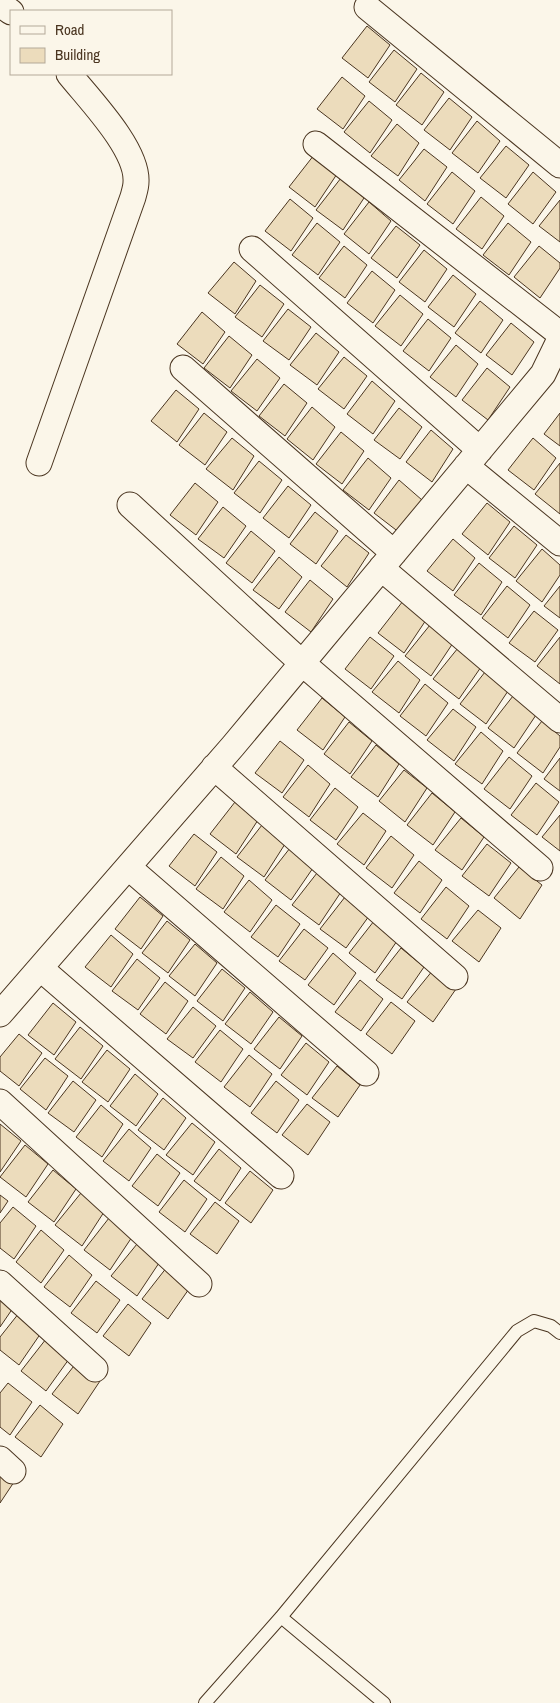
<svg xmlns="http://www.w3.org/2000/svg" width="560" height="1703" viewBox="0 0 560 1703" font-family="'Archivo Narrow',sans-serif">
  <rect width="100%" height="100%" fill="#fbf6e9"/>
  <path fill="#ecdcbc" stroke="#4a3520" d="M367,26L390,45L368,78L342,58Z
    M394,50L417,69L395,102L369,82Z
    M421,73L444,92L422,125L396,105Z
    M342,77L365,96L343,129L317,109Z
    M449,98L472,117L450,150L424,130Z
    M369,101L392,120L370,153L344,132Z
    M477,121L500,141L478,173L452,153Z
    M397,124L419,143L398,176L371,156Z
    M506,146L529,165L506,198L480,178Z
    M424,149L447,167L425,201L399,180Z
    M314,155L337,174L315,207L289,187Z
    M452,172L475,191L453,224L427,204Z
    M533,172L556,192L533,224L508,204Z
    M341,178L364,198L343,230L316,210Z
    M481,197L504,216L482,249L456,229Z
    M290,199L313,218L291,251L265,231Z
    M560,200V242L539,226Z
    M369,202L391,221L369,254L344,234Z
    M317,223L340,242L318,275L292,255Z
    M508,223L531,242L509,275L483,255Z
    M396,226L420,245L397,278L371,258Z
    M344,246L367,265L345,298L319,278Z
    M539,246L560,263V268L540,298L514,277Z
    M424,250L447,269L425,302L399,282Z
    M234,262L256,281L235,314L208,293Z
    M372,271L395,290L373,323L347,303Z
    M453,275L476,294L454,327L428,307Z
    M260,285L284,304L262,337L235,317Z
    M400,295L423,314L401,346L375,326Z
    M480,301L503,320L481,353L455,333Z
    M288,309L311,327L289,360L263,341Z
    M202,312L225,332L203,364L177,344Z
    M428,319L451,338L429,371L403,351Z
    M511,323L534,342L512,375L486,355Z
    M316,333L339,352L317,385L290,365Z
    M229,336L252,355L230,388L204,368Z
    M456,345L478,364L456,397L430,377Z
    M344,357L367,376L344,409L318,389Z
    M257,359L280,378L257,411L231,391Z
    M487,368L510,387L488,420L462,400Z
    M372,381L395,401L373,434L347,414Z
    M284,384L307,403L285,436L259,416Z
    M176,390L199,409L177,442L151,421Z
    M312,407L335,427L313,460L287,439Z
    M399,408L422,427L400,459L374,440Z
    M204,413L227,432L205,465L179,445Z
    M560,413V446L544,434Z
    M431,430L453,449L432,482L406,462Z
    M341,432L364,451L342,484L316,464Z
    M232,438L254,456L233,490L206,469Z
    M533,438L556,458L534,490L508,470Z
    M368,458L391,478L369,510L343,490Z
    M259,461L282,480L260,513L234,493Z
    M560,463V514L535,494Z
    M399,480L422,500L400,533L374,513Z
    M195,483L218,502L196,535L170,515Z
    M288,486L311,505L289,538L263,518Z
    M487,503L510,522L488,555L462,534Z
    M223,507L246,526L224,558L198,539Z
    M315,512L338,531L316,564L290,544Z
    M514,526L537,545L515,578L489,558Z
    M251,531L275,551L252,583L226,563Z
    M346,535L369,553L347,587L321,566Z
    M453,539L475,558L453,591L427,571Z
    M542,549L560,565V575L542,602L516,581Z
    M279,557L302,577L279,609L253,590Z
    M479,563L502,582L481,615L454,595Z
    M310,580L333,599L311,632L285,612Z
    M507,586L530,605L508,638L482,618Z
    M560,586V618L544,606Z
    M403,601L426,620L404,653L378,633Z
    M534,611L558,630L535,662L509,643Z
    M430,625L453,643L431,676L405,656Z
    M370,637L394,656L371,689L345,669Z
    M560,637V684L537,666Z
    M458,648L481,667L459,699L433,679Z
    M398,661L420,680L399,713L372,692Z
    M485,672L508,691L486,724L460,704Z
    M425,684L448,703L426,736L400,716Z
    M513,696L536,715L514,748L488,728Z
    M322,698L345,717L323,750L297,730Z
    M453,709L476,727L454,761L427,740Z
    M542,721L560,736V747L543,773L517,753Z
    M349,722L372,741L350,774L324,754Z
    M481,732L503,751L482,784L455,764Z
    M280,741L304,760L282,793L255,773Z
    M376,745L399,764L378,797L351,777Z
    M509,757L532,776L510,809L484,789Z
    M560,758V791L544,779Z
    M308,765L330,784L309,817L283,797Z
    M404,770L427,788L405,822L379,801Z
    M536,783L559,802L537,835L511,815Z
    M335,788L358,807L336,840L310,820Z
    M432,793L455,812L433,845L407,825Z
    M235,802L258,820L236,854L210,834Z
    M363,813L386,831L364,865L337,844Z
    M560,815V851L542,837Z
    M461,818L484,837L462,870L435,850Z
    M262,825L285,844L264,877L237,857Z
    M194,834L217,852L195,886L169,866Z
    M391,836L414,855L392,888L366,868Z
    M487,844L511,863L489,896L462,876Z
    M290,848L313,868L291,900L265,880Z
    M221,857L244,876L223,909L196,889Z
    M419,861L442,880L420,913L394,893Z
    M519,867L542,885L520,919L494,898Z
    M317,873L341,892L319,925L292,905Z
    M249,880L272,900L250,932L224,912Z
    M446,887L469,906L447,939L421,919Z
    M140,897L163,916L141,949L115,929Z
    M345,897L369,916L346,948L320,929Z
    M276,905L300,924L278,957L251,937Z
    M478,910L501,928L479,962L452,941Z
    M167,921L190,940L168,973L142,953Z
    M374,921L397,941L375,973L349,953Z
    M304,929L328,948L305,980L279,961Z
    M111,935L133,954L111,987L85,967Z
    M195,944L217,963L195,996L169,976Z
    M401,948L424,967L402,999L376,980Z
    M333,953L356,973L334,1005L308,985Z
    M137,959L160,978L138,1010L112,991Z
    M222,969L245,988L223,1021L197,1001Z
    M433,970L456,989L433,1022L407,1002Z
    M360,980L383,999L361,1031L335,1012Z
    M165,982L188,1001L166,1034L140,1014Z
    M250,992L273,1012L251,1044L225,1024Z
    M391,1002L415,1021L392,1054L366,1034Z
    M53,1003L76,1022L54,1055L28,1035Z
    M193,1007L216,1026L193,1058L167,1039Z
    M279,1017L302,1036L280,1069L254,1049Z
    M80,1027L103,1046L81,1079L55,1059Z
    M220,1030L243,1049L221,1082L195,1062Z
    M19,1034L42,1053L19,1086L0,1071V1057Z
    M306,1043L329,1062L307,1095L281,1075Z
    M107,1050L130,1069L108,1102L82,1082Z
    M249,1055L272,1074L250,1107L224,1087Z
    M45,1058L68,1076L46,1110L20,1089Z
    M337,1066L360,1085L338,1117L312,1098Z
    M135,1074L158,1094L136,1126L110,1106Z
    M73,1081L96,1100L74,1132L48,1113Z
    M276,1081L299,1100L277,1133L251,1113Z
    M163,1098L186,1118L164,1150L138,1130Z
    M307,1104L330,1122L308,1155L282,1135Z
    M101,1105L123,1124L102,1157L76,1137Z
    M192,1123L215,1142L193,1175L166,1155Z
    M0,1124L21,1141L0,1172Z
    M129,1129L151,1148L129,1181L103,1161Z
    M25,1145L48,1164L26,1197L0,1177Z
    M219,1149L241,1168L220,1201L194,1181Z
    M157,1154L180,1173L158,1206L132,1186Z
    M53,1170L76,1189L54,1222L28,1202Z
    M250,1171L273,1190L251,1223L225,1203Z
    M184,1180L207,1199L185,1232L159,1212Z
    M81,1193L104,1212L82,1246L55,1225Z
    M0,1195L8,1201L0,1213Z
    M215,1202L239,1221L217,1254L190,1234Z
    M13,1207L36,1226L14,1259L0,1248V1223Z
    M109,1218L132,1237L110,1270L84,1250Z
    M41,1230L64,1250L41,1283L16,1262Z
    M137,1244L159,1263L137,1296L111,1276Z
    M69,1255L92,1275L70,1307L44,1287Z
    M167,1267L191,1286L168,1319L142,1299Z
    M96,1281L120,1300L97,1333L71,1313Z
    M0,1297L13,1308L0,1327Z
    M128,1304L151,1323L129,1356L103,1336Z
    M19,1313L41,1333L19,1365L0,1350V1337Z
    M46,1339L69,1359L46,1391L21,1371Z
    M77,1362L100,1381L78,1414L52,1394Z
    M8,1383L32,1402L10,1435L0,1427V1393Z
    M40,1405L63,1424L41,1457L15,1437Z
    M0,1470L14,1482L0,1503Z"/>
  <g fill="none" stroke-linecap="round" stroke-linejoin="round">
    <g stroke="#4a3520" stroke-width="14">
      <path id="service" d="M281,1617L384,1703
        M205,1703L281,1617L517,1331L534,1321L551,1326L560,1333"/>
    </g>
    <g stroke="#4a3520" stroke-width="27">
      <path id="minor" d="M0,4L11,12
        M367,7L560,165
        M316,144L560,334
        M252,249L480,450
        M183,368L394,553
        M39,463L133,197C134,193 136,187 136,182C138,149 89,99 69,74
        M466,466L560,543
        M130,505L302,663L540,868
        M381,568L560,720
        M214,767L455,977
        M128,867L366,1073
        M40,968L281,1176
        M0,1014L233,746L543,374L560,339
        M0,1102L199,1284
        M0,1283L95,1369
        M0,1459L13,1471"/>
    </g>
    <use href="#service" stroke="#fbf6e9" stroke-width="12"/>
    <use href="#minor" stroke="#fbf6e9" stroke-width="25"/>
  </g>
  <rect x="10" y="10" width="162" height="65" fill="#fbf6e9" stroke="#b4a999"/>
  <rect x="20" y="26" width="25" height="8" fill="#fbf6e9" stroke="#b4a999"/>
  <text x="55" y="35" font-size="15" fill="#4a3520">Road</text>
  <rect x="20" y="48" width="25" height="15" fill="#ecdcbc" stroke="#b4a999"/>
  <text x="55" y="60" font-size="15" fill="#4a3520">Building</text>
</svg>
